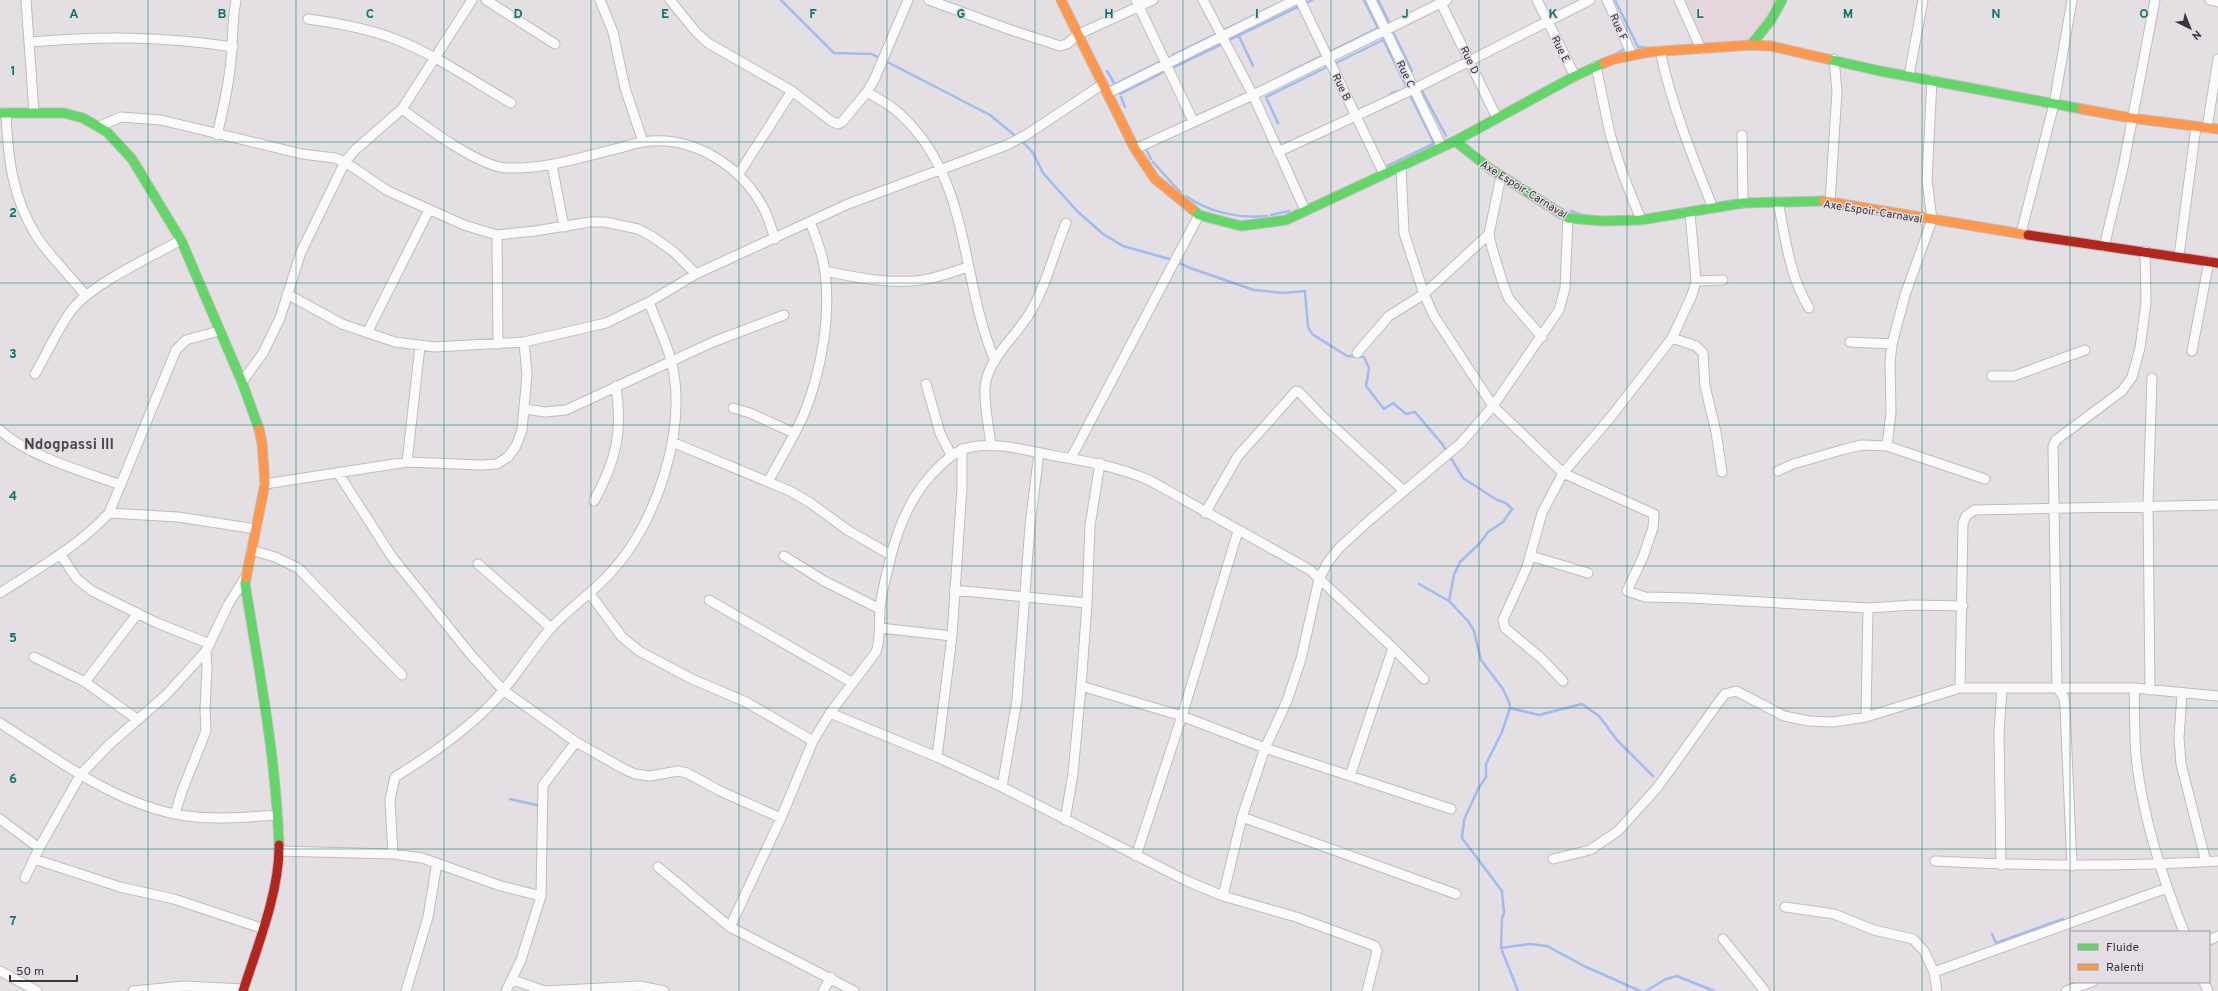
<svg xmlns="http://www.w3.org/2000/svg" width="2218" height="991" viewBox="0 0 2218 991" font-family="Overpass,sans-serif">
  <rect width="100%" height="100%" fill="#e3dfe3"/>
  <path fill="#e5d6de" d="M1680,0H1785L1752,50L1705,55Z"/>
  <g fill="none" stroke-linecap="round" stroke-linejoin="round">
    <path stroke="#a1bbf0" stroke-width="2.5" d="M781,0L834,53L872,54L990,115L1025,144L1033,153L1043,173L1077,211L1103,234L1123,246L1173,260L1190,268L1254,290L1283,293L1305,291L1308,327L1312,334L1347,356L1364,357L1369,368L1366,386L1384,409L1393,403L1406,414L1415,412L1443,445L1463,478L1497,500L1506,503L1512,509L1503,522L1488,532L1480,543L1460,562L1454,575L1449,601
      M1364,0L1378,28
      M1378,0L1390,24
      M1615,0L1638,47H1644
      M1222,31L1267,9
      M1393,32L1412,71
      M1239,36L1253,66
      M1383,39L1408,90
      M1229,40L1312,0
      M1617,53L1626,48
      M1173,55L1216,34
      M1334,64L1383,40
      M1174,67L1222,44
      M1107,71L1114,83
      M1287,73L1378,28
      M1115,84L1163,60
      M1421,89L1446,136
      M1120,94L1168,70
      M1410,95L1434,143
      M1121,97L1125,107
      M1388,97L1392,93L1399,91
      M1278,123L1266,97L1329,66
      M1146,149L1151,159
      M1153,162L1180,192
      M1383,168L1435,143
      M1186,196C1208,212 1239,219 1267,216
      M1571,211L1580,214
      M1271,215L1289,211
      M1419,584L1449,601L1468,621L1474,631L1481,660L1503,689L1509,702L1510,708L1502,732L1486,764V777L1478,789L1464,820L1462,838L1502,891L1504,913L1502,918L1501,948L1518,991
      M1510,708L1539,715L1582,704L1599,716L1617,740L1653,776
      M510,799L541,806
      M1992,934L1996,943L2063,919
      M1501,948L1530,944L1547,946L1584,966L1640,991
      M1646,991L1666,979L1677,976L1714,991"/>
    <g stroke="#bfbcbf" stroke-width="11">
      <path id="street" d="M26,0L34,112
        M486,0L555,44
        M600,0L613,32L625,88L643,142
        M670,0L696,32L708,43L792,91L831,121L838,124L842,122L867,92L875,78L908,0
        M929,0L1008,29L1060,46L1067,44L1077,35L1153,0
        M1136,0L1193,121
        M1203,0L1253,95L1305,210
        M1300,0L1384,174
        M1371,0L1442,147
        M1537,0L1575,76
        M1607,0L1632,55
        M1679,0L1701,49
        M2210,0L2218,2
        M1441,3L1497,118
        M308,19C337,23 367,28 395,39C436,55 473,81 511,103
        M31,42C101,36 162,36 233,47
        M1660,51C1672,106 1692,156 1713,208
        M1596,66L1610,134L1622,172L1641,220
        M1909,76L1923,0
        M867,92C878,99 891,105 900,114C972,180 959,277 995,361
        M1108,93L1295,0
        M402,109C425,126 479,167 507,168C543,169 577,159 611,150C622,148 633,143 643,142C693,134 743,167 765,211C769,220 772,230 775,239
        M6,113C8,159 12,197 37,237C51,258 71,276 86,296
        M100,126L121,117L161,120L302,154L335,158L345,162L388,191L464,225L497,235L535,231L590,222H605L638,229L653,237L674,252L696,274
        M2207,128L2218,59
        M217,135C223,110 229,85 231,59C233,39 232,20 236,0
        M1742,135L1743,203
        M1135,149L1253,95L1447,0
        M1278,152L1414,89L1590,0
        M552,165L564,227
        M738,175L792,91
        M1501,176L1489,234L1492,248L1503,284L1509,299L1542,337
        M1830,201L1837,91L1834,59
        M1778,202C1786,240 1789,275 1809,308
        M1568,218L1565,288L1559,310L1493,406L1563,473L1654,514L1653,528L1643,557L1627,591L1645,597L1691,598L1868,608L1913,605L1963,606
        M2021,233L2054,104L2072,0
        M497,235L498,344
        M2104,247L2123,168L2155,0
        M2179,256L2196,127
        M825,271C857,278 900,286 932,278C944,275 956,271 968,267
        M1696,281L1723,280
        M287,294L342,324L395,342L435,347L524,342L606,323L649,302L696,274L848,204L1007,145L1026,135L1103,84
        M367,333L429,210
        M1672,338L1696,346L1703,353L1705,386L1716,432L1722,472
        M1850,342L1892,344
        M2192,351L2209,261
        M1357,353L1389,316L1424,294L1489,234
        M35,374C47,354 60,323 75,306C98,281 151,257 181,240
        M1992,376H2014L2085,350
        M242,382L263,353L280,318L301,252L345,162L355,150L402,109L472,0
        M926,384L940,433L951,455
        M733,408L750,413L794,433
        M525,409L545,412L566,410L713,342L784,315
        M0,430C27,456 85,472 121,485
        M672,442L790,491L809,502L849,531L891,555
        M991,446C989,427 984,407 985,388C987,358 1017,336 1031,311C1047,284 1054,252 1066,223
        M1887,446L1891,412L1890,363L1892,344L1905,295L1932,220L1927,180L1932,80
        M1071,458L1199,215
        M407,462L420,346
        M1778,471L1793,464L1845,449L1862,445L1887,446L1985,479
        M338,473L392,557L471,655L503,690L576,742L624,769L635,774L650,776L678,771L687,773L720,791L781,818
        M768,482C780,459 794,437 804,414C821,372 831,317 825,272C823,255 817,239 810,222
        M265,484L407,462L481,465L497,464L508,457L516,446L522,430L527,375L524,342
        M594,501C616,461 623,432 616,386
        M109,513L178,517L256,529
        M1205,513L1238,456L1296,391L1299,392L1322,416L1403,490
        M251,550L275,557L298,568L402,675
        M60,554L77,579L92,591L157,623L210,644
        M784,556L824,581L880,609
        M1531,556L1588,573
        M478,564L551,628
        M954,590L1087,603
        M0,593C37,569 79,546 109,513L176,350L186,340L219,331
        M590,594L622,637L639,651L692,679L746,702L813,741
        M709,600L853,683
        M880,628L952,636
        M34,657L85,682L138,720
        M1563,681L1541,658L1505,628L1503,620L1527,567L1542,513L1563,473L1610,418L1672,338L1692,295L1696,281L1690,213
        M85,682L138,613
        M1081,686L1182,716L1265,748L1451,809
        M1960,688L1963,523L1966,516L1974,510L2218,505
        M2134,688C2135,711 2134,734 2136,756C2142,815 2162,877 2184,932
        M2150,690L2148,505L2152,378
        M2182,694L2179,738L2181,764L2206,862
        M830,713L937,757L1002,787L1187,881L1223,896L1296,917L1375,946L1377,951L1367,991
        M1866,717L1868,608
        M0,723C55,758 111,801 175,814C209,821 244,817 278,815
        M937,757L952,636L962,488V449
        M1350,776L1393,648
        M1002,787L1017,700L1030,525L1039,453
        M175,814L182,791L206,731L205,709L207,668L206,651L228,605L246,576
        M1242,817L1456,894
        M0,819L39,848
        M1065,820L1073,774L1081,686L1087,603L1090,526L1100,463
        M279,851L393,854L422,858L501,886L541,896
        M393,854L390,800L395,777C431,755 466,731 495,700C515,678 531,651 550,629C569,608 594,592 612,571C657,522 687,430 672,364C667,343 656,322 649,302
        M1136,856L1182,716L1238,531
        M34,859L120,887L174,899L264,929
        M1553,859L1590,850L1618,831L1657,788L1718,703L1725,694L1736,691L1784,716L1809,721L1833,722L1866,717L1960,688H2134L2218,696
        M1935,861C2030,866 2124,867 2218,861
        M2001,865L1999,734L2002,688
        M2072,866L2065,707L2064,698L2057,687L2053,446L2056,440L2122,391L2132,377L2140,348L2146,303L2145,251
        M658,867L730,927
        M25,878L39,848L81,774L111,743L166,695L206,651
        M1223,896L1242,817L1265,748L1287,701L1301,659L1319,579L1328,562L1339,548L1372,518L1461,443L1493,406L1434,316L1424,294L1404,233L1401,167
        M1785,907L1834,914L1874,930L1913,939L1924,951L1934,972
        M1723,939L1765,991
        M2209,940L2218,936
        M0,971L37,991
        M513,980L545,991L640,986L664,991
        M2204,982L2208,991
        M133,991L184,986L243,989
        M406,991L428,917L437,863
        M506,991L521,960L541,896L543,785L576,742
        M823,991L831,977
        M854,991L730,927L781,818L813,741L830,713L876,652C881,638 879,624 880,610C881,592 887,574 891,556C900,521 914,490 941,465C950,456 959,449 971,447C997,442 1025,450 1050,455C1085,461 1115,466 1149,480L1310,570L1393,648L1424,679
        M1937,991L1934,972L2167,888
        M2066,991L2092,982"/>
    </g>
    <g stroke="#bfbcbf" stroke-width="11">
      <path id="fast" d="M1751,45L1771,20L1782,0
        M1827,59L1880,71L2082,109
        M0,113H64L83,118L107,132L132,159L181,240L242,382L259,429
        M1455,141L1489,168L1568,218L1602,221L1641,220L1743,203L1824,201
        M1192,209L1199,215L1241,226L1286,220L1455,141L1575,76L1604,63
        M246,578L245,584C259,670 276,757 279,845"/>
    </g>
    <g stroke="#bfbcbf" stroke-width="11">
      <path id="slow" d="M1061,0L1135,149L1155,179L1192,209
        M1604,63L1614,59L1649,52L1751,45L1771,46L1827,59
        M2082,109L2131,118L2218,129
        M1824,201L2028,235
        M246,578L265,484L262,443L259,429"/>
    </g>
    <g stroke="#bfbcbf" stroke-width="11">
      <path id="jam" d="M2028,235L2218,263
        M243,991C257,948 280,890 279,845"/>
    </g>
    <use href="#street" stroke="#fbfafb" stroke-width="9"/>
    <use href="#fast" stroke="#63d668" stroke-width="9"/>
    <use href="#slow" stroke="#ff974d" stroke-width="9"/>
    <use href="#jam" stroke="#b3261e" stroke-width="9"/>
  </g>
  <path fill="none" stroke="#0f766e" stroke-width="1" stroke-opacity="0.55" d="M148,0V991M296,0V991M444,0V991M591,0V991M739,0V991M887,0V991M1035,0V991M1183,0V991M1331,0V991M1479,0V991M1627,0V991M1774,0V991M1922,0V991M2070,0V991M0,142H2218M0,283H2218M0,425H2218M0,566H2218M0,708H2218M0,849H2218"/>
  <g text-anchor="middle" stroke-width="3" stroke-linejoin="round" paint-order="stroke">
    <g font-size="11" fill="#393639" stroke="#e4dee4">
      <text transform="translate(1619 27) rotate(66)" y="4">Rue F</text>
      <text transform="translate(1561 49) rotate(64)" y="4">Rue E</text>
      <text transform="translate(1470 60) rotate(64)" y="4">Rue D</text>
      <text transform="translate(1406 74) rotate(64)" y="4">Rue C</text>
      <text transform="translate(1342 87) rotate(64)" y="4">Rue B</text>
      <text transform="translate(1524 189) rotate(32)" y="4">Axe Espoir-Carnaval</text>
      <text transform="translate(1873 211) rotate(9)" y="4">Axe Espoir-Carnaval</text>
    </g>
    <g font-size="15" font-weight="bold" fill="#4c474c" stroke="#e4dee4">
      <text x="69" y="449">Ndogpassi III</text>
    </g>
  </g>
  <g font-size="13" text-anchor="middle" font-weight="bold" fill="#0f766e" stroke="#e4dee4" stroke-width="3" stroke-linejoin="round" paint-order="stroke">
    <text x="74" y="18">A</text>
    <text x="222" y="18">B</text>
    <text x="370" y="18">C</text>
    <text x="518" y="18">D</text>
    <text x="665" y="18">E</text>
    <text x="813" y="18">F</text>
    <text x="961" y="18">G</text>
    <text x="1109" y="18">H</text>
    <text x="1257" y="18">I</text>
    <text x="1405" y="18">J</text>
    <text x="1553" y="18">K</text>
    <text x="1700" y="18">L</text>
    <text x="1848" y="18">M</text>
    <text x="1996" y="18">N</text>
    <text x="2144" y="18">O</text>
    <text x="13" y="75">1</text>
    <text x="13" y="217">2</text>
    <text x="13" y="358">3</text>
    <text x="13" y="500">4</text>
    <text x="13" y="642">5</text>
    <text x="13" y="783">6</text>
    <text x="13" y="925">7</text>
  </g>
  <rect x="2070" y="931" width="140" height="52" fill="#e4dee4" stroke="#a09ba0"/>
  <rect x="2078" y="944" width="20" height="6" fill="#63d668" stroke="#a09ba0"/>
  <text x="2106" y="951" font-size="12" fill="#393639">Fluide</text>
  <rect x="2078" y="964" width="20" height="6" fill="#ff974d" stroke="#a09ba0"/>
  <text x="2106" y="971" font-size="12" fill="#393639">Ralenti</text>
  <g transform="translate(2190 28) rotate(137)" stroke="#e4dee4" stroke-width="3" paint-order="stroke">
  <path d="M0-3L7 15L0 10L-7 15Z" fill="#393639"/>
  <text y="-6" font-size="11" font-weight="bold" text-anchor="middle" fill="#393639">N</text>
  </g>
  <path d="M10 975v6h67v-6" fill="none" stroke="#393639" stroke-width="2"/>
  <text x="16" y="975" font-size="12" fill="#393639" stroke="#e4dee4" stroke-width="3" paint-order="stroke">50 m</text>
</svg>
